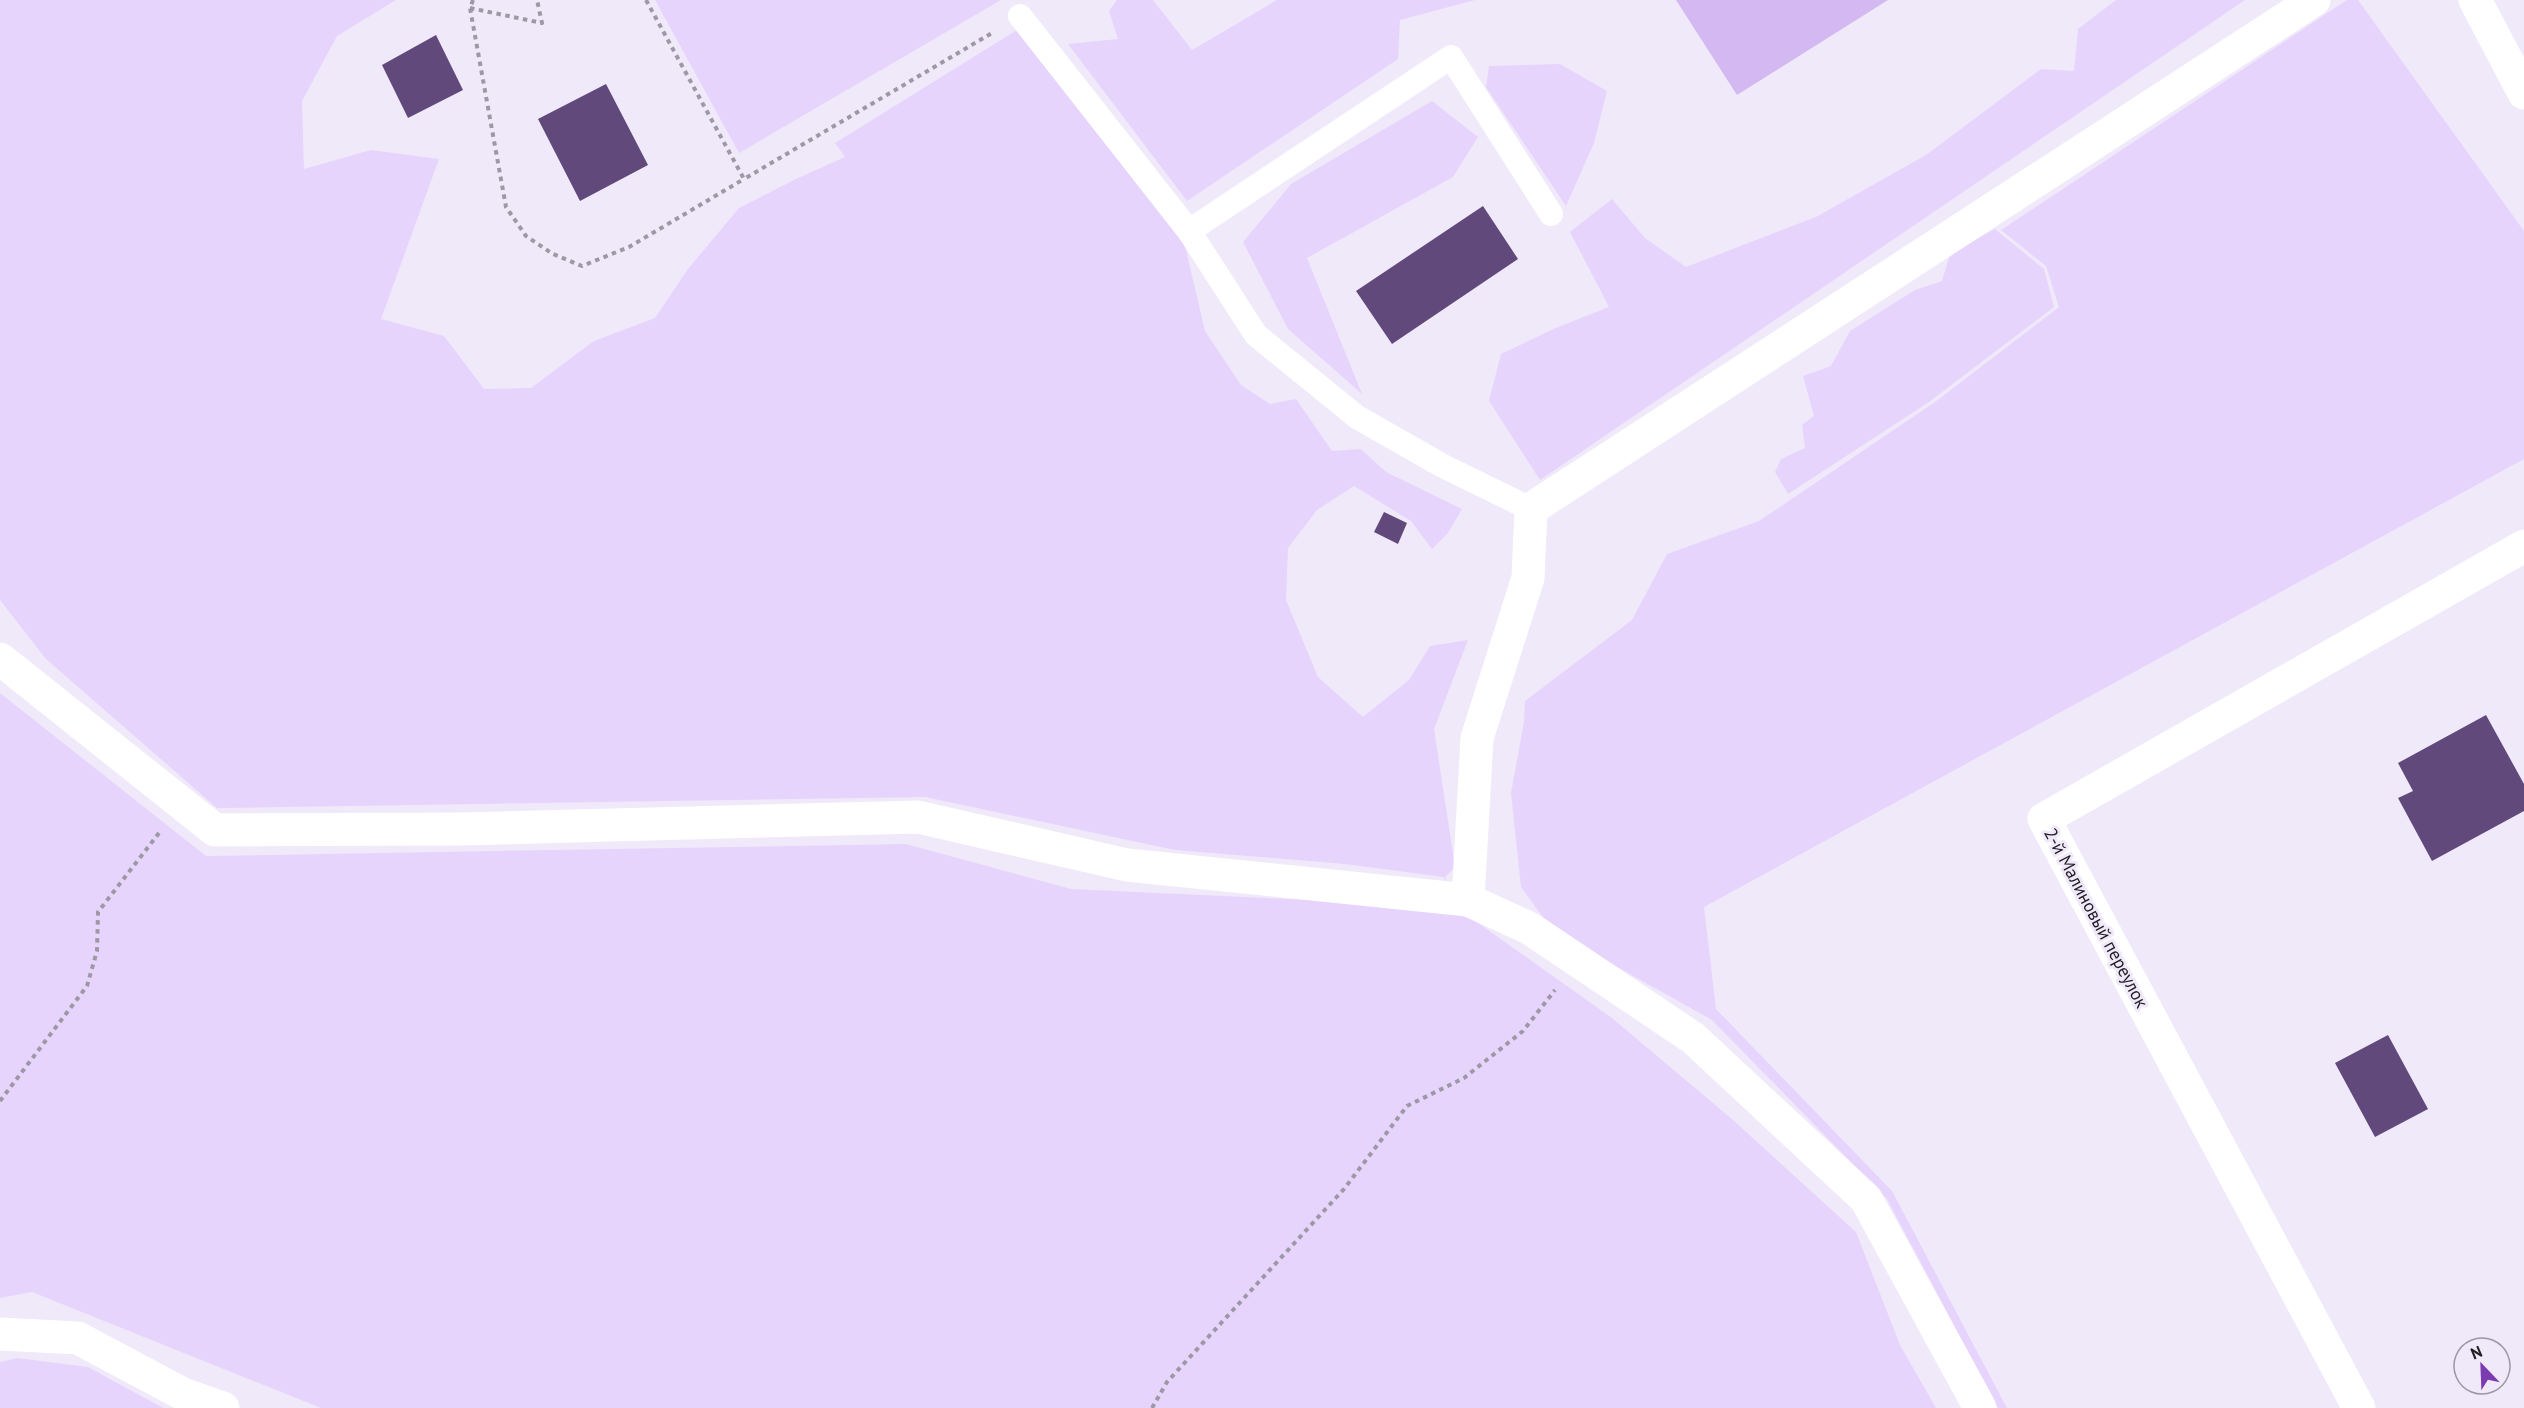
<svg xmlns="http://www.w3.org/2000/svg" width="2524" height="1408" viewBox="0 0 2524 1408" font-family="'PT Sans',sans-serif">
  <rect width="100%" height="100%" fill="#f0e9fa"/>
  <path fill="#e6d4fd" d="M0,0H396L337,36L302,101L304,169L371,150L439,159L381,319L444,336L484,389L531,388L594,341L655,318L688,269L739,208L798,178L845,157L835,143L1017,30L1185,246L1205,331L1241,385L1270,404L1296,399L1332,451L1361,449L1386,472L1462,509L1448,533L1432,549L1411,521L1354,486L1317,510L1288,548L1286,600L1318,677L1363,717L1409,680L1430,646L1468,640L1434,729L1455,867L1445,877L1447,901L1612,1018L1733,1120L1856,1232L1900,1345L1936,1408H321L32,1292L0,1298V693L206,856L906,844L1071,889L1419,905L1447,903L1444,877L1345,864L1175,850L925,797L217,808L46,659L0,600Z
    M655,0H1001L739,153Z
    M1117,0H1153L1192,50L1277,0H1475L1400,20L1398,59L1187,201L1068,44L1118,39L1109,11Z
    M2116,0H2245L1540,480L1489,401L1501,354L1558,327L1609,307L1570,232L1612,199L1645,238L1686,267L1816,217L1926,155L2041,69L2074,71L2078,29Z
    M2347,0H2358L2524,231V459L1704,907L1716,1009L1892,1191L2007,1408H1998L1887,1199L1712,1020L1553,931L1521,887L1511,793L1524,722L1525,701L1632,620L1667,554L1759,521L1935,402L2059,307L2046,266L2001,230Z
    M1560,64L1607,91L1594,143L1566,206L1486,87L1489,66Z
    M1432,101L1478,137L1453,177L1307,258L1362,394L1288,329L1243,242L1291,184Z
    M1995,229L2044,269L2054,307L1929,402L1788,494L1775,472L1781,459L1805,448L1802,425L1814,416L1803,376L1831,366L1850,331L1915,290L1942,281L1950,254Z
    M17,1358L88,1367L163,1408H0V1362Z"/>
  <path fill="#d3b8f2" d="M1676,0H1888L1737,95Z"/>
  <path fill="#61497c" d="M436,35L463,90L408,118L382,65Z
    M606,84L648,165L580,201L538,119Z
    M1483,206L1518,259L1392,344L1356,291Z
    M1384,512L1407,523L1398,544L1374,532Z
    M2486,715L2524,784V811L2432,861L2398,798L2413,791L2398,763Z
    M2388,1035L2428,1109L2375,1137L2335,1063Z"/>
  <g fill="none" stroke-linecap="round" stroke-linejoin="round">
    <path stroke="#9e98a5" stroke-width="4" stroke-dasharray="4.5 4.5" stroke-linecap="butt" d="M473,0L470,8L506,207L526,236L553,254L582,266L629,247L744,179
      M646,0L744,179L992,33
      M470,8L542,23L537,0
      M0,1101L87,986L97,951L98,912L159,833
      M1152,1408L1167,1382L1344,1189L1407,1106L1464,1078L1523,1031L1555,990"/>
    <path stroke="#fff" stroke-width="24" d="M1020,16L1189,231L1256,335L1357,417L1443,466L1531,509
      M1189,231L1451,57L1551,214"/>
    <path stroke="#fff" stroke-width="33" d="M2475,0L2524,93
      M0,659L215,830L459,829L918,817L1127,865L1468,900L1529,928L1693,1038L1866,1199L1980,1408
      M1468,900L1477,738L1528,578L1531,509L2314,0
      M0,1334L78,1338L183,1394L223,1408
      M2359,1408L2044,819L2524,546"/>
  </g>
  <g text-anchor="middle" stroke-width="6" stroke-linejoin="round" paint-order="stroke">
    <g font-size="18" fill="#1f1c22" stroke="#f0e9fa">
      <text transform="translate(2096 918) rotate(62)" y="6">2-й Малиновый переулок</text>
    </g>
  </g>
  <g transform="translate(2482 1366) rotate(337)"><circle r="28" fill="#f0e9fa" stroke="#9c97a4" stroke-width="1.5"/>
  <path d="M0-4.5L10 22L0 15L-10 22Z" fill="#7b3cb1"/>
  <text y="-9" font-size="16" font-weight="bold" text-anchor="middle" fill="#1f1c22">N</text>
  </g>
</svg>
